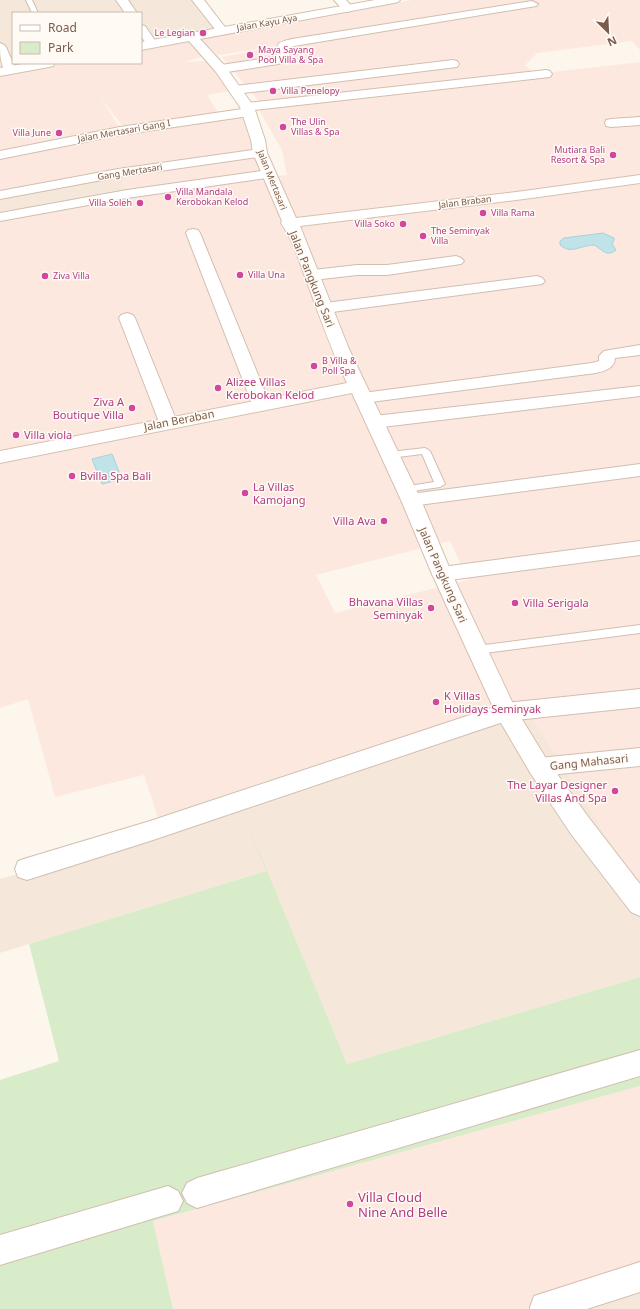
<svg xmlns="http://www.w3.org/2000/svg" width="640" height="1309" viewBox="0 0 640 1309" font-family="'Noto Sans',sans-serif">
  <rect width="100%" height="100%" fill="#fdf6ec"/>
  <path fill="#f5e8da" d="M0,0H195L217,28L141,42V13H13V63H26L0,68Z
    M119,174L128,193L0,215V197Z
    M530,713L640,889V977L347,1064L266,871L0,953V879L163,833Z
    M640,1288V1309H569Z"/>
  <path fill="#fde8e0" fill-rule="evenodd" d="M412,0H640V50L632,41L537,53L525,65L535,74L640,62V889L530,713L163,833L144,775L55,797L28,699L0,708V218L168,189L287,175L282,150L258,108L260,103L222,57L285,45L218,55L200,40L212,54L184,62L208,61L230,91L207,95L219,114L125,129L100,97L120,128L0,151V75L67,63H141V48ZM450,541L468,580L335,613L316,575Z
    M245,114L254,152L0,194V156L127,131Z
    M255,155L264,174L128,193L119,174Z
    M640,1086V1288L569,1309H173L153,1221Z"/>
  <path fill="#d8ecc9" d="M241,808L347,1064L640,977V1086L153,1221L173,1309H0V1080L59,1061L29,944L266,871Z"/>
  <path fill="#bfe3e8" stroke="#a5d3da" d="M603,233L614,238V240L612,244L616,250C606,258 602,249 594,245C581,245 571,255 560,245V241L564,238Z
    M112,454L122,479L102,484L92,459Z"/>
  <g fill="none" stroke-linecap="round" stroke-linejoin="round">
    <g stroke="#d1beb0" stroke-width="2">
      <path id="lane" d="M26,0H32L38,13H32Z
        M425,448L430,451L445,484L440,487L406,492L403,491L401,489L403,487L434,482L422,454L390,458L385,455L390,452Z
        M640,625V633L477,654L473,653L472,650L473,647L477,646Z"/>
    </g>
    <g stroke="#d1beb0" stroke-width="2">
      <path id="street" d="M116,0H128L137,13H125Z
        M192,0H204L228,31L226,33H218Z
        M334,0H346L354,9L348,12L344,11Z
        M532,1L538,4L536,6L294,46L288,48L289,56L282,63L278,64L221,73L217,72L215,69L217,66L221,65L274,57L277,55C276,41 280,42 292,39Z
        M141,25L145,26L156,42L158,44L156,46H148L141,36Z
        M0,43L4,45L6,47L16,70L14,73H6C0,63 0,54 0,43Z
        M453,60L457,61L459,64L457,67L235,94L231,93L229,90L231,87L235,86Z
        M546,70L550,71L552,74L550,77L254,110L255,112L254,115L249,116L120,135L0,159V151L120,127L242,109L241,107L243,104L247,103Z
        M640,117V125L611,127L606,126L605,123L606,120L611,119Z
        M260,149L265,150L267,153L265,156L118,177L0,199V191L118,169Z
        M269,170L274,171L276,174L274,177L127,198L0,221V213L127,190Z
        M193,229L198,230L200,233L270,404L267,408L261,409L255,408L252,404L186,233L188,230Z
        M456,256L461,258L464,261L461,264L387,275H357L313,280L308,278L305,275L308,272L313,270L357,265H387Z
        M537,276L542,278L545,281L542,284L325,313L319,311L317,308L319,305L325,303Z
        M127,313L133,315L135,318L177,422L174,426L168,428L162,426L159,422L119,318L121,315Z
        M640,345V355L615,358C615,368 605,371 596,373L363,403L357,402L354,398L357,394L363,393L592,363L599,361V356L604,351Z
        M640,386V396L374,428L368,426L365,422L368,418L374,416Z
        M640,464V476L411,506L404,504L402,500L404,496L411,494Z
        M640,541V555L442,581L435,579L432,574L435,569L442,567Z
        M640,689V707L506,721L150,841L27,880L18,877L15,869L18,861L27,858L150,821L506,703Z
        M640,748V766L539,776L531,774L528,767L531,760L539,758Z
        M640,1050V1076L197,1208L187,1203L182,1193L187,1183L197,1178Z
        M168,1186L178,1191L183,1201L178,1211L0,1265V1235Z
        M640,1262V1292L587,1309H530V1307L534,1296Z"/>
    </g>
    <g stroke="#d6c0b0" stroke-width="2">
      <path id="secondary" d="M375,0H400L398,2L394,3L200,39L225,66L254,107L265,140L267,153L296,218L524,191L640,175V183L524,199L300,226L349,349L421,500L452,574L515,708L547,760L589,818L640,884V916L631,912L571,834L531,774L498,718L432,574L401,500L352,393L0,463V451L347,383C332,351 320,318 308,285C300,264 294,241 281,223L282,221L253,153L251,140L240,107L216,72L189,41L141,50V42Z
        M28,63H55L53,66L49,67L0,76V68Z"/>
    </g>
    <use href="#lane" fill="#fff" fill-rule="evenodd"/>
    <use href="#street" fill="#fff" fill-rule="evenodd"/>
    <use href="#secondary" fill="#fff" fill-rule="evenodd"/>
  </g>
  <g fill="#d1479c" stroke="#fffaf3" stroke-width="1.5">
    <circle cx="203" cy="33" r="4"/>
    <circle cx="250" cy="55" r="4"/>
    <circle cx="273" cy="91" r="4"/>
    <circle cx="283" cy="127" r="4"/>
    <circle cx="59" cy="133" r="4"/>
    <circle cx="613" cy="155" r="4"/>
    <circle cx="168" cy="197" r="4"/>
    <circle cx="140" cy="203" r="4"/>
    <circle cx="483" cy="213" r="4"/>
    <circle cx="403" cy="224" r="4"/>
    <circle cx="423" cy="236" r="4"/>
    <circle cx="240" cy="275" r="4"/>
    <circle cx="45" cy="276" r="4"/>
    <circle cx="314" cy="366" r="4"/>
    <circle cx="218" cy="388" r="4"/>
    <circle cx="132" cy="408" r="4"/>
    <circle cx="16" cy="435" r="4"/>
    <circle cx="72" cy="476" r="4"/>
    <circle cx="245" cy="493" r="4"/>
    <circle cx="384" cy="521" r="4"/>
    <circle cx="515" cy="603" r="4"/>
    <circle cx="431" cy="608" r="4"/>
    <circle cx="436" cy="702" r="4"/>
    <circle cx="615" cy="791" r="4"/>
    <circle cx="350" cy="1204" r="4"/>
  </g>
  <g text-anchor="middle" stroke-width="3" stroke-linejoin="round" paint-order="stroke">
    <g font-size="9" fill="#7a5c4d" stroke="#fffaf3">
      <text transform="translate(267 23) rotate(-10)" y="3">Jalan Kayu Aya</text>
      <text transform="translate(124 131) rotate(-10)" y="3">Jalan Mertasari Gang I</text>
      <text transform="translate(130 172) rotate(-9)" y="3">Gang Mertasari</text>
      <text transform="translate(272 180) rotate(68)" y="3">Jalan Mertasari</text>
      <text transform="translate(465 202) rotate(-7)" y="3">Jalan Braban</text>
    </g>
    <g font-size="9" fill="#b23c85" stroke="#fffaf3" text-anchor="start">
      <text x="195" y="36" text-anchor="end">Le Legian</text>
      <text x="258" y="53">Maya Sayang<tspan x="258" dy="10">Pool Villa &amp; Spa</tspan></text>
      <text x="281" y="94">Villa Penelopy</text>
      <text x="291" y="125">The Ulin<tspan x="291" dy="10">Villas &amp; Spa</tspan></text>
      <text x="51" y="136" text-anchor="end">Villa June</text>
      <text x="605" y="153" text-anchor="end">Mutiara Bali<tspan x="605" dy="10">Resort &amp; Spa</tspan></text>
      <text x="176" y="195">Villa Mandala<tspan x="176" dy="10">Kerobokan Kelod</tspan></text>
      <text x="132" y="206" text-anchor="end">Villa Soleh</text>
      <text x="491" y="216">Villa Rama</text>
      <text x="395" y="227" text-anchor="end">Villa Soko</text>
      <text x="431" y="234">The Seminyak<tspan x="431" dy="10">Villa</tspan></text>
      <text x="248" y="278">Villa Una</text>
      <text x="53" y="279">Ziva Villa</text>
      <text x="322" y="364">B Villa &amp;<tspan x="322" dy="10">Poll Spa</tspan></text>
    </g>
    <g font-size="11" fill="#7a5c4d" stroke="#fffaf3">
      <text transform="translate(312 279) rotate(68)" y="4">Jalan Pangkung Sari</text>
      <text transform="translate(179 420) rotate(-11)" y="4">Jalan Beraban</text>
      <text transform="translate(443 575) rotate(66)" y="4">Jalan Pangkung Sari</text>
      <text transform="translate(589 762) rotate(-6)" y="4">Gang Mahasari</text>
    </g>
    <g font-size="11" fill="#b23c85" stroke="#fffaf3" text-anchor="start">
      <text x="226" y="386">Alizee Villas<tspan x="226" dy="13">Kerobokan Kelod</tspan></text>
      <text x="124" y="406" text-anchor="end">Ziva A<tspan x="124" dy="13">Boutique Villa</tspan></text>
      <text x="24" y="439">Villa viola</text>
      <text x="80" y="480">Bvilla Spa Bali</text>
      <text x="253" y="491">La Villas<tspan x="253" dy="13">Kamojang</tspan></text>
      <text x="376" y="525" text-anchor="end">Villa Ava</text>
      <text x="423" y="606" text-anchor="end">Bhavana Villas<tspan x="423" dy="13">Seminyak</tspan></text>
      <text x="523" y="607">Villa Serigala</text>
      <text x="444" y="700">K Villas<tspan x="444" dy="13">Holidays Seminyak</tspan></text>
      <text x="607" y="789" text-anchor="end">The Layar Designer<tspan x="607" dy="13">Villas And Spa</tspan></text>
    </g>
    <g font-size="13" fill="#b23c85" stroke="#fffaf3" text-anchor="start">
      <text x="358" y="1202">Villa Cloud<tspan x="358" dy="15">Nine And Belle</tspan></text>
    </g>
  </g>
  <rect x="12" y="12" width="130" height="52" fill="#fffaf3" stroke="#cabbb1"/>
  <rect x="20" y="25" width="20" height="6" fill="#ffffff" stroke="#cabbb1"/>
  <text x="48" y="32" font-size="12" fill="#7a5c4d">Road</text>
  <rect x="20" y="42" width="20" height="12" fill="#d8ecc9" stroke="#cabbb1"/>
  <text x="48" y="52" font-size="12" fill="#7a5c4d">Park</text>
  <g transform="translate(608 32) rotate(156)" stroke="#fffaf3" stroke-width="3" paint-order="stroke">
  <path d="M0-3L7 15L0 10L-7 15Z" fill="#7a5c4d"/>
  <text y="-6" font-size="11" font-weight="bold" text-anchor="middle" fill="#7a5c4d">N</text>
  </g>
</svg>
